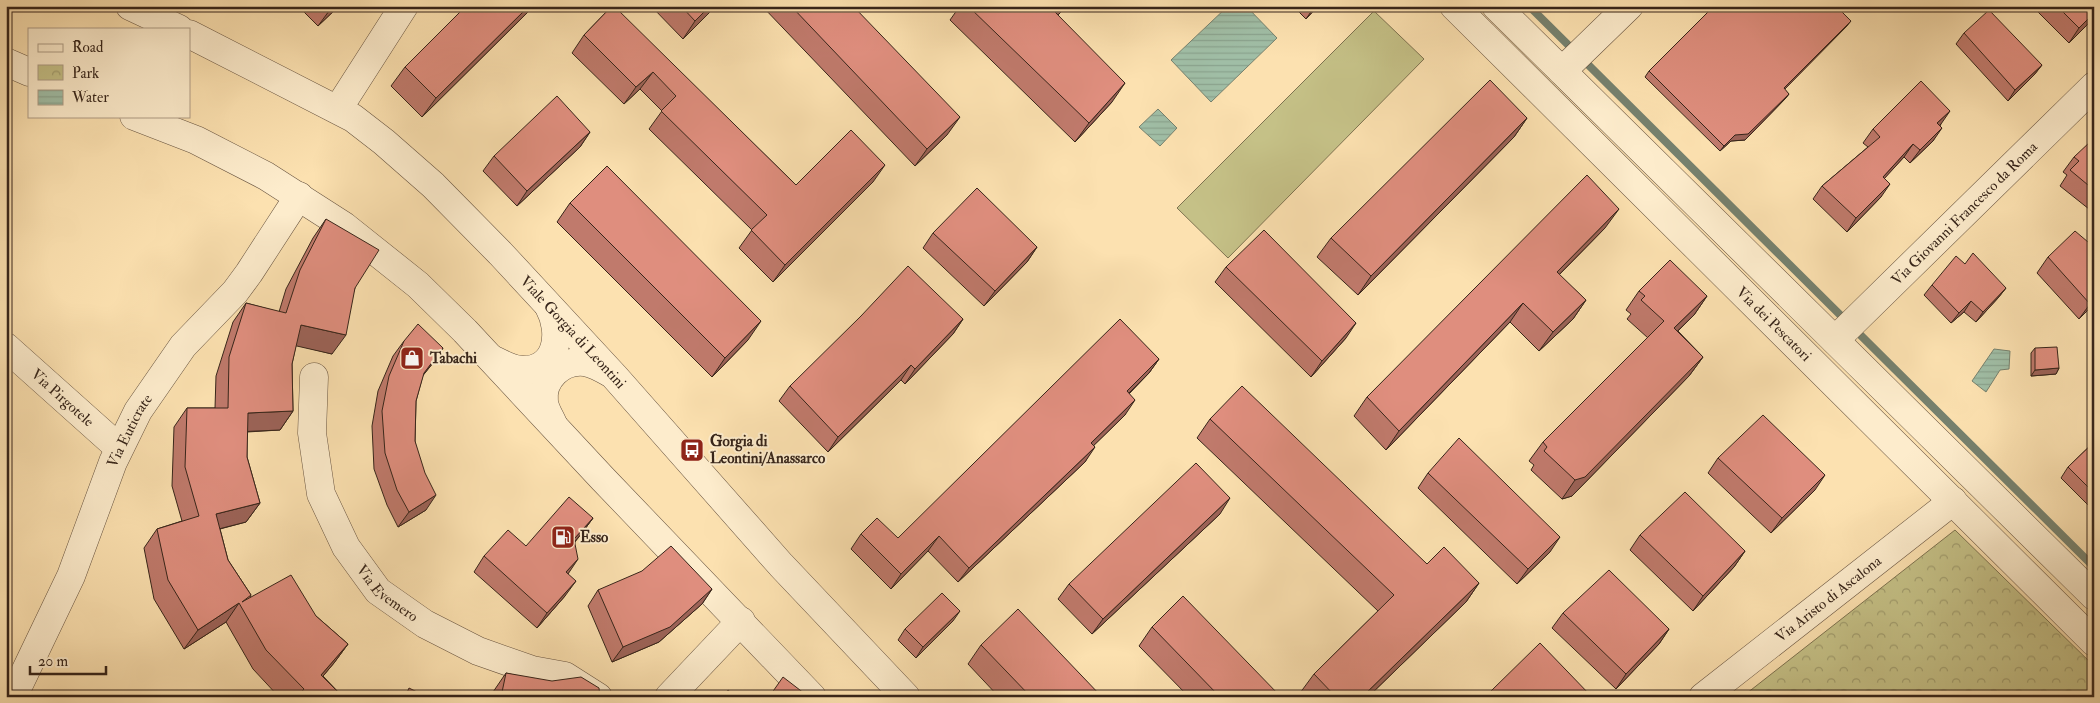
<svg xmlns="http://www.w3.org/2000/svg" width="2100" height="703" viewBox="0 0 2100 703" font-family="'IM FELL Double Pica',serif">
  <defs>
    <pattern id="park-crowns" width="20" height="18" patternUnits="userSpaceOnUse" patternTransform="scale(1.25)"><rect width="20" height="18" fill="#c5c187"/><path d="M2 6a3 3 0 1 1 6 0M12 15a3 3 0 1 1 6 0" fill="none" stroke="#a19d6e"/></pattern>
    <pattern id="water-rules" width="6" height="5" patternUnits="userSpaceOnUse" patternTransform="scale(1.25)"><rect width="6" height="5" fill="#a0bea6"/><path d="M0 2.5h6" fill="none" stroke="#8aa38e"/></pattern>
  </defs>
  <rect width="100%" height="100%" fill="#fce1b0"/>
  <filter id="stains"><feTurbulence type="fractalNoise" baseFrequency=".004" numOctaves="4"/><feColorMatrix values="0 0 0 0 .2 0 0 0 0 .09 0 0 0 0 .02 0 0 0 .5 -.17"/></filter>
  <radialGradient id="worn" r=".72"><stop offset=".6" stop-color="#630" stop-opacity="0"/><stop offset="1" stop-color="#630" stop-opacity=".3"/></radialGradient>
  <path fill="#c5c187" stroke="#7e7350" d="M1374,11L1424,59L1228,258L1177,208Z"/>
  <path fill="url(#park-crowns)" stroke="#7e7350" d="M1955,530L2094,666V697H1742Z"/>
  <path fill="url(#water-rules)" stroke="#76816e" d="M1228,6H1246L1277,38L1211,102L1171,60Z
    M1158,109L1177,128L1160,146L1139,127Z
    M1994,349L2010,351L2009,369L2000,370L1986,392L1972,381Z"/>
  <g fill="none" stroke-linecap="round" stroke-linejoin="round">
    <path stroke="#76816e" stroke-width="8" d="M1529,6L2094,567"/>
    <g stroke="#685440" stroke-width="29">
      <g id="minor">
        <path d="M130,6L179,29"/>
        <path id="s1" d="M1454,6L2094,642"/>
        <path d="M1496,6L2094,596"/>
        <path id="s2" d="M189,34L353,118L384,142L433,185L500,253L615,377L781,565L906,697"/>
        <path d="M6,62L29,72"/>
        <path d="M1562,71L1629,6"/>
        <path d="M338,109L404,6"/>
        <path d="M134,116L196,140L266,176L344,226L418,285L465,331L603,479L812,697"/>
        <path id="s3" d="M1835,340L2094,86"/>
        <path id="s4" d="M6,347L119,448"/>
        <path d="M492,359C502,364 511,369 521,370C558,372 563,332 549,307"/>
        <path id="s5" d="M314,377L312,433L321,494L346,547L378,591L425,624L478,651L532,670L565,676L598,697"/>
        <path d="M553,424C550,417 545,410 544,402C541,379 562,359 585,362C594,364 602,368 610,373"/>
        <path id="s6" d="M13,697L71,576L113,462L138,411L183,346L235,292L249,273L299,196"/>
        <path d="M669,697L741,621"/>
        <path id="s7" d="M1703,697L1953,501"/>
      </g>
    </g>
    <use href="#minor" stroke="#fdeccc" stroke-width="28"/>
  </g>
  <path fill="#c07a6c" stroke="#37251a" d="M298,6H339L318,26Z
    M534,6L422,117L391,86L405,67Z
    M612,6L796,185L873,182L773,282L739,248L752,230L649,129L662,111L640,89L624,104L572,53L584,35Z
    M651,6H716L683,39Z
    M762,6H853L947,135L915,166Z
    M960,6H1067L1058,15L1112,102L1075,142L950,20Z
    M1293,6H1318L1306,19Z
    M1710,6H1748L1751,10L1847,26L1784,89L1789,94L1785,99L1745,140L1731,141L1720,151L1645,77L1649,71L1712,9Z
    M2032,6H2094V18L2069,43Z
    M1964,33L2042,65L2034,75L2008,101L1956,44Z
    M1527,118L1514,137L1358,295L1317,257L1331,238Z
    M1941,124L1940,126L1933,141L1910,163L1904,157L1884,178L1881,197L1847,232L1813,199L1822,186L1868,147L1863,143L1873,129Z
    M590,132L580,147L517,206L483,171L494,156Z
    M2094,143V213L2060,186L2067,175L2063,172L2074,157Z
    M570,203L748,340L712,377L557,222Z
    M326,219L355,288L332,354L296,345L292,364L293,411L280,430L247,432V457L260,503L246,522L220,529L228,560L251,595L250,597L316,616L348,644L334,663L323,676L343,697H279L253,669L226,622L184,649L154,599L144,548L157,529L182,521L172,486L174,427L187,408H215L216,376L233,322L246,303L279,312L286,289L313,238Z
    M1605,228L1559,275L1586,300L1573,319L1539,351L1510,322L1386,450L1354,416L1367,397Z
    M933,233L1037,247L1027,262L984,306L923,248Z
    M2088,242L2094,304L2079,319L2037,273L2048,257Z
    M1965,264L2006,288L1998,298L1976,322L1964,312L1951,323L1924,295L1932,285Z
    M1226,267L1346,338L1311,377L1215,282Z
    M1639,291L1707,296L1694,315L1678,331L1703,357L1689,376L1572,496L1562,499L1531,470L1534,465L1529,461L1543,442L1648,338L1627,319L1631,314L1626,310Z
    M963,319L953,334L905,384L901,380L828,452L779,401L790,386Z
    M404,341L433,363L423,375L416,401L415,441L426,510L398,527L387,505L374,469L372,426L378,391L393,356Z
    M2035,348L2059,368L2056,374L2031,376V353Z
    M1159,359L1149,373L1129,394L1125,415L1094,445L1085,462L958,582L928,551L891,589L851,549L861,534L898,538Z
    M1210,419L1427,564L1479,583L1466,602L1368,697H1304L1300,693L1314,674L1378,611L1197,438Z
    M2094,442V511L2061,478L2068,467Z
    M1718,458L1815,490L1771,533L1708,473Z
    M1428,473L1550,552L1517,584L1418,488Z
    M1220,514L1092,634L1058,599L1069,584Z
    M593,518L582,533L575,542L568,574L565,596L537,628L474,572L484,556L526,546Z
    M1640,535L1745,551L1734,567L1693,611L1630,550Z
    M712,589L702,604L659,642L612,662L588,606L598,590Z
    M1563,613L1669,629L1659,644L1616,689L1552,628Z
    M953,621L916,658L898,640L905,629Z
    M1152,627L1281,697H1189L1139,646Z
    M981,645L1102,697H999L968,664Z
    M506,673L600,697H492L493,692Z
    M1491,691L1592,697H1487Z"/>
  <path fill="#9c6358" stroke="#37251a" d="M334,6H339L318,26L329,11Z
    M529,6H534L422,117L436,98Z
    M710,6H716L683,39L695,21Z
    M1061,6H1067L1042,31L1055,12Z
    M1315,6H1318L1306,19Z
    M2094,13V18L2069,43L2079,28Z
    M1851,21L1847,26L1780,94L1784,88Z
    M2042,65L2034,75L2008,101L2015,90Z
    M653,72L640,89L624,104L636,87Z
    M1125,83L1112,102L1075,142L1089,123Z
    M1789,94L1785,99L1745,140L1731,141L1720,151L1724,146L1735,135Z
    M1950,111L1941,124L1928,136L1937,123Z
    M960,117L947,135L915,166L927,149Z
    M1527,118L1514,137L1358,295L1371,276Z
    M1942,128L1933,141L1910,163L1920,150Z
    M590,132L580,147L517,206L527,191Z
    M1913,144L1904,157L1874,190L1883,177Z
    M885,165L873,182L773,282L785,265Z
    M1890,184L1881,197L1847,232L1856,218Z
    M1619,209L1605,228L1543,291L1557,272Z
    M1037,247L1027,262L984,306L995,291Z
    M2006,288L1998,298L1976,322L1983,312Z
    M1707,296L1694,315L1661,347L1674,328Z
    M1586,300L1573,319L1539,351L1553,332Z
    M2094,300V304L2079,319L2090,304Z
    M1971,301L1964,312L1951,323L1959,313Z
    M1523,303L1510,322L1386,450L1399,431Z
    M963,319L953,334L905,384L915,369Z
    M761,321L748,340L712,377L725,358Z
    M1356,323L1346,338L1311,377L1322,361Z
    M301,325L346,335L332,354L288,344Z
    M443,348L433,363L413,388L424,373Z
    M1703,357L1689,376L1572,496L1562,499L1575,480Z
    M1159,359L1149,373L1116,406L1127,391Z
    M911,365L901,380L828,452L838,437Z
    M2059,368L2056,374L2031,376L2035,370Z
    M1135,400L1125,415L1081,458L1091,443Z
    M293,411L280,430L234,432L248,413Z
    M1095,447L1085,462L958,582L969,568Z
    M1825,475L1815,490L1771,533L1782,518Z
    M436,495L426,510L398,527L409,512Z
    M1230,498L1220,514L1092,634L1103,619Z
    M260,503L246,522L203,533L216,514Z
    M593,518L582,533L564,554L574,539Z
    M939,536L928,551L891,589L901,574Z
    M1560,537L1550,552L1517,584L1528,569Z
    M1745,551L1734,567L1693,611L1703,596Z
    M578,559L568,574L566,572Z
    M576,581L565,596L537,628L547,613Z
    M1479,583L1466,602L1368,697H1362Z
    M712,589L702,604L659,642L612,662L623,647Z
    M239,603L226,622L184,649L198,630Z
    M960,611L953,621L916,658L923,647Z
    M1669,629L1659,644L1616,689L1626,674Z
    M348,644L334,663L308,694L321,675Z"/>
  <path fill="#df8e7e" stroke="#37251a" d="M324,6H334L329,11Z
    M466,6H529L436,98L405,67Z
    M612,6H614L796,185L851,130L885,165L785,265L751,230L767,215L661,111L676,96L653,72L636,87L584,35Z
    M681,6H710L695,21Z
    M791,6H853L960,117L927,149Z
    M968,6H1061L1055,12L1125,83L1089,123Z
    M1714,6H1748L1751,10L1754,6H1836L1851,21L1784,88L1789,94L1748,134L1735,135L1724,146L1649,71Z
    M2057,6H2094V13L2079,28Z
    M1989,10L2042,65L2015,90L1964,33Z
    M1490,80L1527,118L1371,276L1331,238Z
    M1921,81L1950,111L1937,123L1942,128L1920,150L1913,144L1883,177L1890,184L1856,218L1822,186L1880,137L1873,129Z
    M557,96L590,132L527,191L494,156Z
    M2091,141L2094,143V190L2070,170L2079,161L2074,157Z
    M607,166L761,321L725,358L570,203Z
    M1587,175L1619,209L1557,272L1586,300L1553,332L1523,303L1399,431L1367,397Z
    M977,188L1037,247L995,291L933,233Z
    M326,219L379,250L355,288L346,335L301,325L292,364L293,411L248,413L247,457L260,503L216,514L228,560L251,595L242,602L291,575L316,616L348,644L321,675L343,697H297L304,689L266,650L239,603L198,630L168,580L157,529L199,516L185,467L187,408H228L229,357L246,303L286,313L300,270Z
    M1264,230L1356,323L1322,361L1226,267Z
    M2075,231L2088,242L2094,237V300L2090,304L2048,257Z
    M1973,253L2006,288L1983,312L1971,301L1959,313L1932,285L1956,256L1965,264Z
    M1670,260L1707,296L1674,328L1703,357L1585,477L1575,480L1544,451L1547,447L1543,442L1664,321L1641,300L1645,296L1639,291Z
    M908,266L963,319L915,369L911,365L838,437L790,386L861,316Z
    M1120,319L1159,359L1127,391L1135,400L1091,443L1095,447L969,568L939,536L901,574L861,534L877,518L898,538Z
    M418,324L443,348L424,373L416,401L415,441L425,473L436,495L409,512L397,490L385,453L382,411L389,376L404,341Z
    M2057,347L2059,368L2035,370V348Z
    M1242,386L1427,564L1444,547L1479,583L1362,697H1336L1314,674L1394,595L1210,419Z
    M1763,415L1825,475L1782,518L1718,458Z
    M1459,438L1560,537L1528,569L1428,473Z
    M2094,442V493L2068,467Z
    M1196,463L1230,498L1103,619L1069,584Z
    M1685,492L1745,551L1703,596L1640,535Z
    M569,497L593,518L574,539L578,559L566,572L576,581L547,613L484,556L508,530L526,546Z
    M671,546L712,589L670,627L623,647L598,590L642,571Z
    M1609,570L1669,629L1626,674L1563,613Z
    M942,593L960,611L923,647L905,629Z
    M1183,596L1281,697H1220L1152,627Z
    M1018,609L1102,697H1031L981,645Z
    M1540,643L1592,697H1496L1491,691Z
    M506,673L552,681L581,677L599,688L600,697H501Z
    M783,677L809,697H769Z
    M409,688L427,697H405Z
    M728,690L736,697H723Z"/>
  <defs>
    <g id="shop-square" transform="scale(1.25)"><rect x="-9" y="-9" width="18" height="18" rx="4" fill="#8f2418" stroke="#fdeccc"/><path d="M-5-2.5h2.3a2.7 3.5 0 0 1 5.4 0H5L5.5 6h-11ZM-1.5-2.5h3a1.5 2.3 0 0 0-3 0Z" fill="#fff"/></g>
    <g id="bus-square" transform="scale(1.25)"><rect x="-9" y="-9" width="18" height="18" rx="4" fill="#8f2418" stroke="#fdeccc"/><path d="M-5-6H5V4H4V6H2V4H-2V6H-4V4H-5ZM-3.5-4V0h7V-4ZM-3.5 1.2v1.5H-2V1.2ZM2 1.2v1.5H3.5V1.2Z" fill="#fff"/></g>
    <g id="fuel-square" transform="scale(1.25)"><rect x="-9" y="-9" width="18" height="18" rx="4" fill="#8f2418" stroke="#fdeccc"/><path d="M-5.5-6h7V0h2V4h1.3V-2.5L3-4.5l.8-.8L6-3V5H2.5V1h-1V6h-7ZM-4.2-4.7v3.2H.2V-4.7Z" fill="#fff"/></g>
  </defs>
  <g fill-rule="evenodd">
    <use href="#shop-square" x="412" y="358"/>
    <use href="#bus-square" x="692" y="450"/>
    <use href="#fuel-square" x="563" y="537"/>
  </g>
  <g text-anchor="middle" stroke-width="4" stroke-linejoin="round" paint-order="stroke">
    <g font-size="15" fill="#37251a" stroke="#fdeccc">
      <text dy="5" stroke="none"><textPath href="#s3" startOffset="181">Via Giovanni Francesco da Roma</textPath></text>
      <text dy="5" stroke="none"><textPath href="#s1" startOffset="451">Via dei Pescatori</textPath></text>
      <text dy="5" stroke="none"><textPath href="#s2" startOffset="492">Viale Gorgia di Leontini</textPath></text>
      <text dy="5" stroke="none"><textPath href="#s4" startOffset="76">Via Pirgotele</textPath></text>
      <text dy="5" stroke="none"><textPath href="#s6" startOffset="291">Via Euticrate</textPath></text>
      <text dy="5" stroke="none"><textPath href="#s5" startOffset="239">Via Evemero</textPath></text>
      <text dy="5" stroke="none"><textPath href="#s7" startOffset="159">Via Aristo di Ascalona</textPath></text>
    </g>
    <g font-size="15" font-weight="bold" fill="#37251a" stroke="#fdeccc" text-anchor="start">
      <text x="430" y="363">Tabachi</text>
      <text x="710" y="446">Gorgia di<tspan x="710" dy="17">Leontini/Anassarco</tspan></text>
      <text x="580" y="542">Esso</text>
    </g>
  </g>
  <rect width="2100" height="703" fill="none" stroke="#fce1b0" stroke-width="25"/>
  <rect x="8" y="8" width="2085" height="688" fill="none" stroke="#37251a" stroke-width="2.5"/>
  <rect x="12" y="12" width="2075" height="678" fill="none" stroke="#37251a"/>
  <rect x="28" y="28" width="162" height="90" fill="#fdeccc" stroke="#ae9c85"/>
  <rect x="38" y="44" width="25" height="8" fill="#fdeccc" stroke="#ae9c85"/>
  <text x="72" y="52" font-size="15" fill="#37251a">Road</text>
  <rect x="38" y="65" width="25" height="15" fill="url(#park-crowns)" stroke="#ae9c85"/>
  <text x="72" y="78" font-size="15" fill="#37251a">Park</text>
  <rect x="38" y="90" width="25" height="15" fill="url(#water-rules)" stroke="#ae9c85"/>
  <text x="72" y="102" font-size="15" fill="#37251a">Water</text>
  <path d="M30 666v8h76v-8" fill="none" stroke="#37251a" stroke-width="2.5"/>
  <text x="38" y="666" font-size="15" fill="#37251a" stroke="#fdeccc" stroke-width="4" paint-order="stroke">20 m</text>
  <rect width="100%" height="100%" filter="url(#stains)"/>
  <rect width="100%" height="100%" fill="url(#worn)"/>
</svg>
